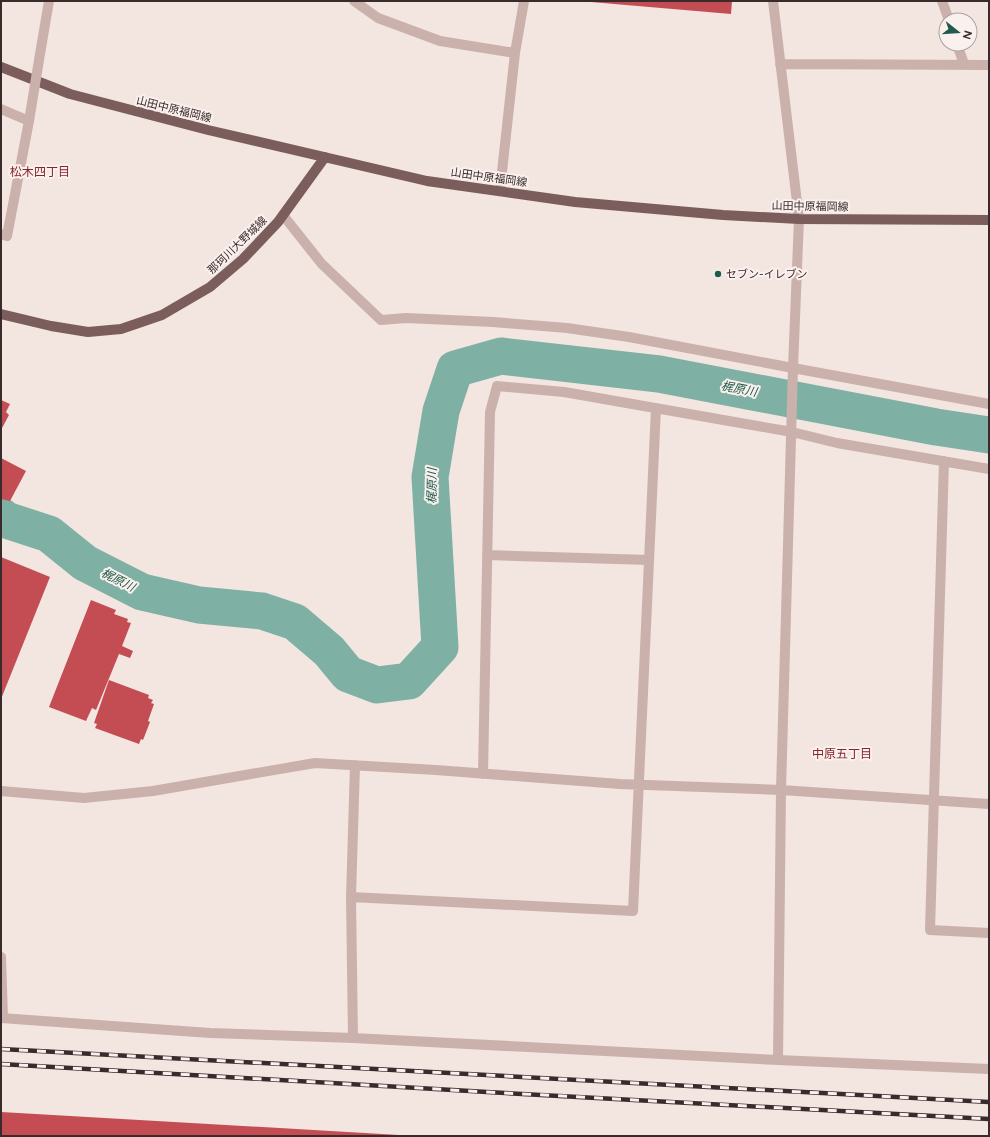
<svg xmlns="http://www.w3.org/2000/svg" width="990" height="1137" viewBox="0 0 990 1137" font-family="Figtree,'Noto Sans JP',sans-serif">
  <rect width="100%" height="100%" fill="#f3e5e0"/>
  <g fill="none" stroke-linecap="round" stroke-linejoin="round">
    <path stroke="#7fb0a4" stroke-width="37" d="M1,516L6,520L49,534L85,563L142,592L199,605L262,611L295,622L329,651L348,674L377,685L409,681L440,647L430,477L441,411L455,369L501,356L659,374L936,427L989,435"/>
  </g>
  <path fill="#c44d53" d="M591,1H732L731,14L591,2Z
    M1,400L10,404L6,412L9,415L1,430Z
    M1,458L26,471L10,501L1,499Z
    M1,557L50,577L1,699Z
    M91,600L116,610L114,614L128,619L127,622L131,623L122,646L133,651L130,658L119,654L96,710L92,708L86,721L49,707Z
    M109,680L149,695L148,698L153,700L151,703L154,704L148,721L150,722L143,740L141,739L139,744L95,728L97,724L94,723Z
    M1,1112L399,1135V1136H1Z"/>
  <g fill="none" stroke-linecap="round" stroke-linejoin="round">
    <path stroke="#cbb1ac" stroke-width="10" d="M354,1L378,18L440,41L515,53
      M773,1L799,219L793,368L989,404
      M942,1L949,20
      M957,44L964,64
      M39,60L49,1
      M780,64L989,65
      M1,109L29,121L7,236L1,234
      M500,190L515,53L524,1
      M283,215L321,263L381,320L406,318L493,322L567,328L629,337L793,368L781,790L778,1060
      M944,461L930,930L989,933
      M487,555L649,560
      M483,774L490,412L497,386L564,392L792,432L837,443L989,469
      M1,791L84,798L153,791L315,763L436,770L620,784L781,790L989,804
      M351,897L633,911L656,408
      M1,957L3,1018
      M1,1018L210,1033L353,1038L778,1060L989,1069
      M353,1038L351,897L355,765"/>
    <path stroke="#7b5e5c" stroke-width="10" d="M1,67L70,94L208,130L427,181L575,202L723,215L799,219L989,220
      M1,314L51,326L88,332L121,329L162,315L210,287L243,259L278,222L325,157"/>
    <g stroke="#392b2b" stroke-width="4.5">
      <path id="rail" d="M1,1049L989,1102
        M1,1064L487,1092L989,1119"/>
    </g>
    <use href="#rail" stroke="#faf0ed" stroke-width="3" stroke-dasharray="9" stroke-linecap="butt"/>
    <path stroke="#cbb1ac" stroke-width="10" d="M29,121L39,60"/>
  </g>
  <circle fill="#205b4e" stroke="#faf0ed" stroke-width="1.5" cx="718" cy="274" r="4"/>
  <g text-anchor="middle" stroke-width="4" stroke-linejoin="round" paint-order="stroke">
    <g font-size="11" fill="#392b2b" stroke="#faf0ed">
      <text transform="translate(174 109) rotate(14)" y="4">山田中原福岡線</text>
      <text transform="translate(489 177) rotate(8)" y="4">山田中原福岡線</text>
      <text transform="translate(810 206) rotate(1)" y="4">山田中原福岡線</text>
      <text transform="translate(237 245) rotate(-44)" y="4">那珂川大野城線</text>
    </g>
    <g font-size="11" fill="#392b2b" stroke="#faf0ed" text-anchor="start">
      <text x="726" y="278">セブン-イレブン</text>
    </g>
    <g font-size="12" fill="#87252a" stroke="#faf0ed">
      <text x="40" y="176">松木四丁目</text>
      <text x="842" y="758">中原五丁目</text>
    </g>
    <g font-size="12" font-style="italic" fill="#205b4e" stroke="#faf0ed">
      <text transform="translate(739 389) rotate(11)" y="4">梶原川</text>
      <text transform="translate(432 486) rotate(-89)" y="4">梶原川</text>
      <text transform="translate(118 580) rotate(27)" y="4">梶原川</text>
    </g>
  </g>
  <rect width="990" height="1137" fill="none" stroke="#392b2b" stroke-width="4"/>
  <g transform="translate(958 32) rotate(107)"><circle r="19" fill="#faf0ed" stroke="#ada19f"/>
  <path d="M0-3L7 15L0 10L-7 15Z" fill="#205b4e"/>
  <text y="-6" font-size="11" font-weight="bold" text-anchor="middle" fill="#392b2b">N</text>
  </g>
</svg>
